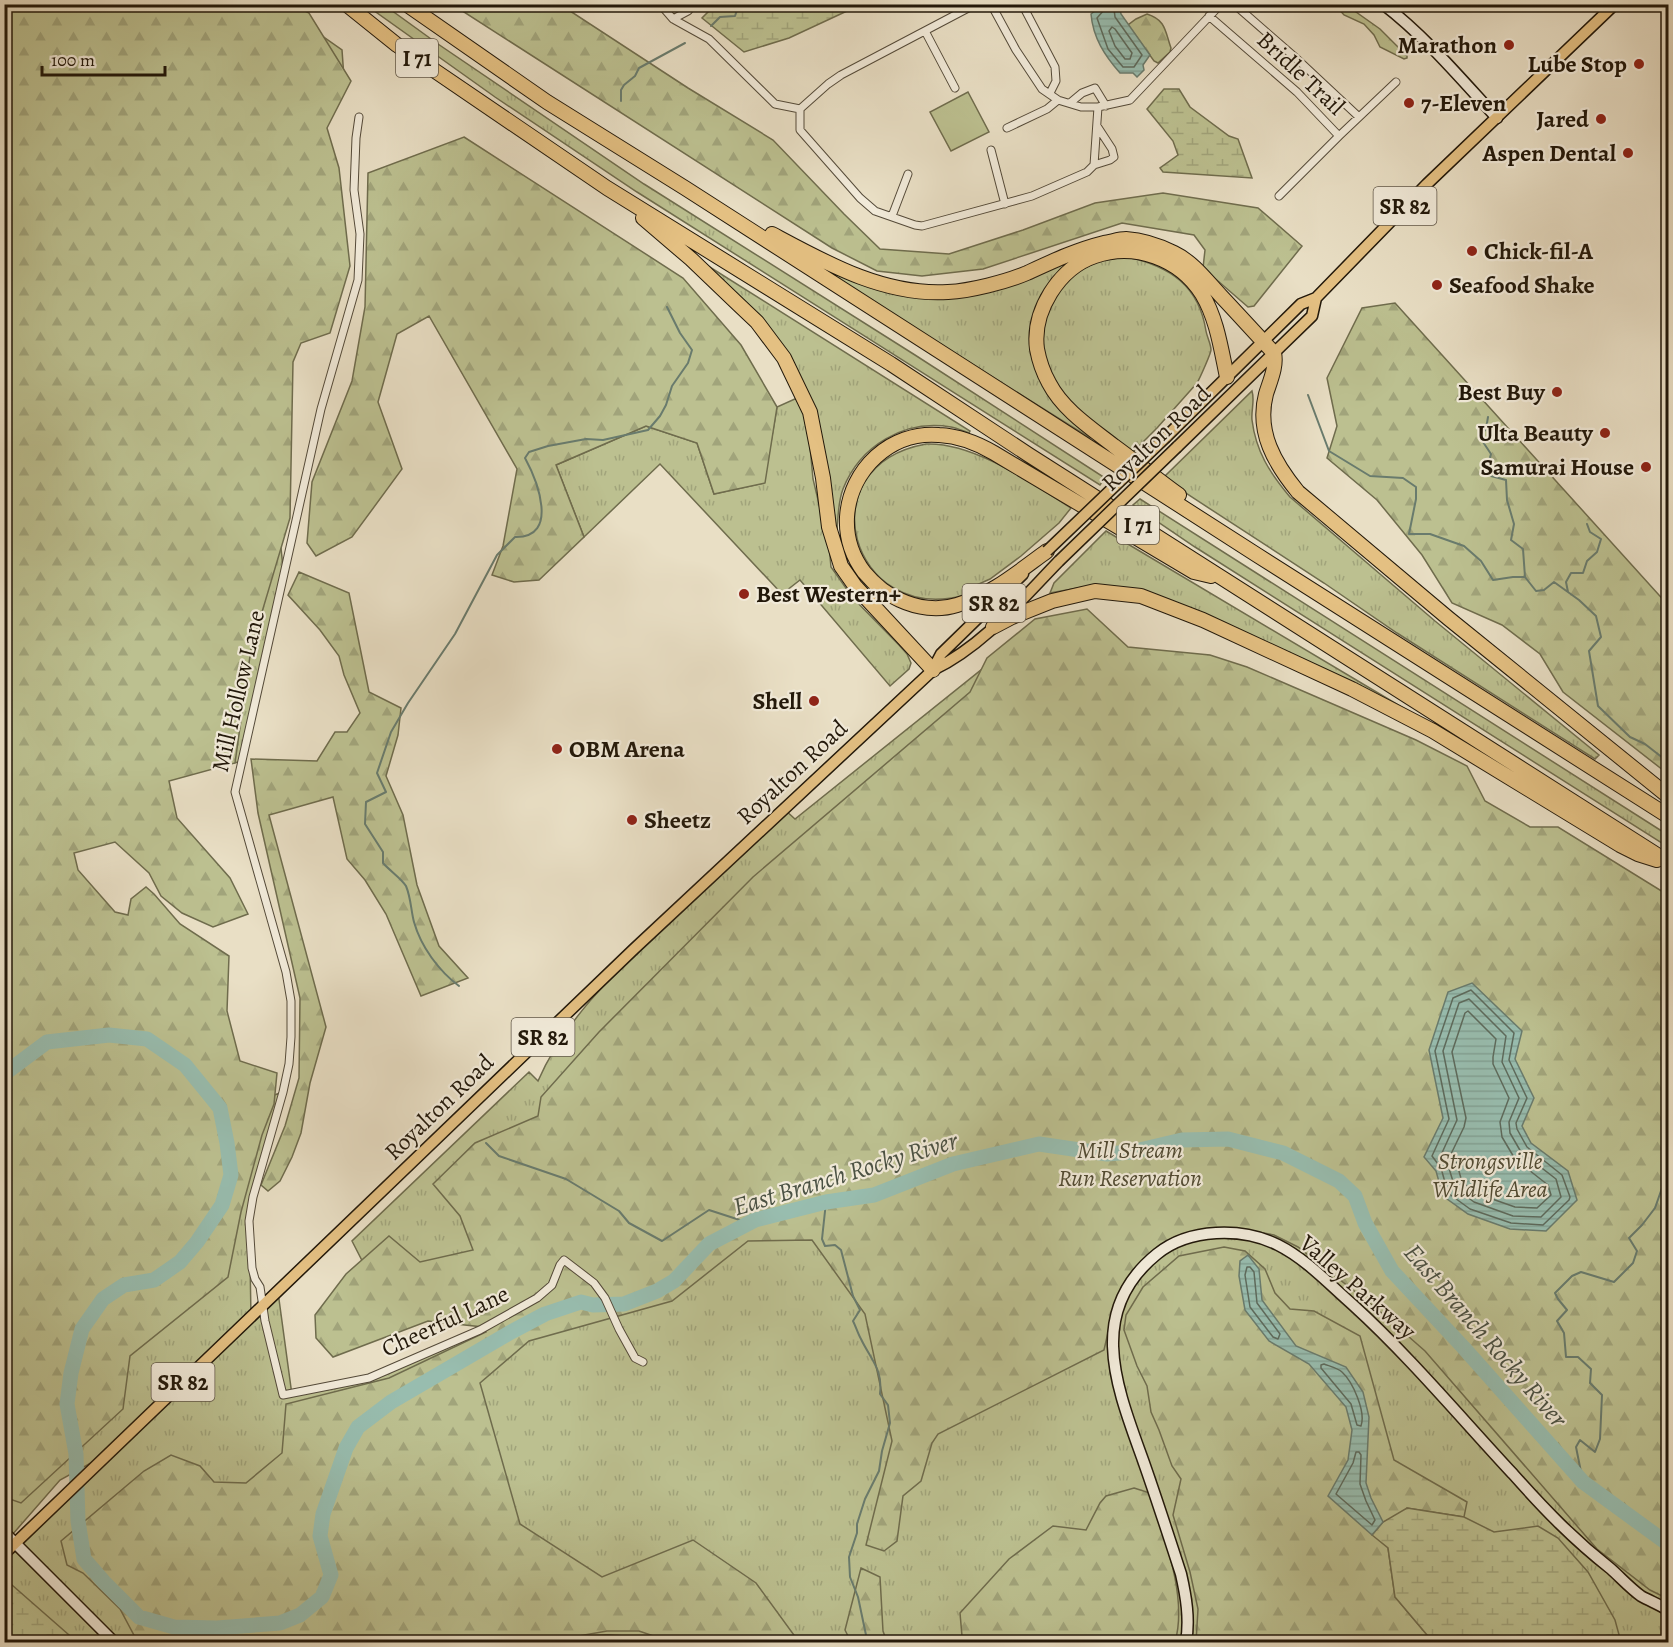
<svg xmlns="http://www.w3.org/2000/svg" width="1673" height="1647" viewBox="0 0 1673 1647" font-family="Alegreya,serif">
  <defs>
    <pattern id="grass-tufts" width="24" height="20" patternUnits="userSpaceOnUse" patternTransform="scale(1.5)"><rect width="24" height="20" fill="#bcc090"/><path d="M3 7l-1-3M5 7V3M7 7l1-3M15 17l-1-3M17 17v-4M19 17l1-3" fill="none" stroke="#a1a47b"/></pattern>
    <pattern id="forest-firs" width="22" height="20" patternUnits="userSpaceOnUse" patternTransform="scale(1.5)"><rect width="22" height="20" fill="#bcc090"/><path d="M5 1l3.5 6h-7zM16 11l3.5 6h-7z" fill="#a1a47b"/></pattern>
    <pattern id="wetland-marsh" width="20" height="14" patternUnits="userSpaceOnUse" patternTransform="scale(1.5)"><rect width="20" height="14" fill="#bcc090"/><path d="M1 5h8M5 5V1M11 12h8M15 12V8" fill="none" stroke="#a1a47b"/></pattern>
    <pattern id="water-rules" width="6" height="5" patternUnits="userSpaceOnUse" patternTransform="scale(1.5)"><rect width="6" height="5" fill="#98bdaf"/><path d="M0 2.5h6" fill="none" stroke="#83a295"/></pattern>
  </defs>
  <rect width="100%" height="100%" fill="#e9dfc5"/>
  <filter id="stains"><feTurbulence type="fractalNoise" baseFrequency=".00333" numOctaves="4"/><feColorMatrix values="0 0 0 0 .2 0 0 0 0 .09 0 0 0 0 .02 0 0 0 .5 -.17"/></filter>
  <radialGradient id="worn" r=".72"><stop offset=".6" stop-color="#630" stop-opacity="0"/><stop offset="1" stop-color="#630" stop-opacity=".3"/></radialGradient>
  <path fill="url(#grass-tufts)" stroke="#6f6c4d" stroke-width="1.5" d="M5,5H278L342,50L344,78L228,182L272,462L284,577L244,761L170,775L163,808L36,836L232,1110L280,1093L249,1205L251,1317L278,1292L292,1395L345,1386L487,1325L480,1308L394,1323L352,1241L529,1072L538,1081C565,1018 621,967 669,920C708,883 746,846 784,809L795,819L1037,625L1668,909V1642H60L5,1582V1554L109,1453L60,1480L5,1543Z
    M366,5H384L438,44L644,184L915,355L1105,478L1100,485L637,192L495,97Z
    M1088,251L1062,270L1041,295L1034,317L1032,349L1091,436L1090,438L832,276L835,272L948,296Z
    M1127,257C1170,266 1199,286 1206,331C1207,337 1211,344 1211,350C1211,353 1200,378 1197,383L1157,428L1130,455L1068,403L1053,380L1042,353L1043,320L1056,294L1076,272L1101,260Z
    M697,259L970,431L969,433C963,431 957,428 951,427C904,419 860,446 843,489C838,502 838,517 837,531L835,530L791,363Z
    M1252,391C1255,401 1251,410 1252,420C1256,452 1270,473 1290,497L1435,621L1599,755L1595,759L1397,633L1324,583L1178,488L1164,477Z
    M797,398L808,425L813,479L829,546L831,567L853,598L899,645L907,654L911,663L909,669L890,686L800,580L782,594L660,464L584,537L556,465L646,426L697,443L714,494L764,483L777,407Z
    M926,444C974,442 1031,483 1071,508L1059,523L1021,556L990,579L963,591L965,595C851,627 805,466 926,444Z
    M1140,499L1668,835V847L1195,547L1133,505Z
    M1106,531L1410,712L1194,611L1083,587L1050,593L1054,583Z"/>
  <path fill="url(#forest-firs)" stroke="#6f6c4d" stroke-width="1.5" d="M5,4L294,5L309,13L351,81L327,128L339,168L350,266L330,333L301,343L293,362L290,518L251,649L235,763L169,781L177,818L230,878L248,914L213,927L182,913L161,896L149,873L115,842L74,853L78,870L115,912L128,915L131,899L146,887L154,894L180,924L229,956L227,1011L240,1061L277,1073L274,1104L262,1135L241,1212L228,1277L130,1356L123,1409L21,1503L4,1497Z
    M453,5H561L688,88L773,140L844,214L880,249L949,254L1023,230L1095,203L1163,193L1258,208L1302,246L1254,306L1248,307L1203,268L1205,250L1194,235L1122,223L983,269L922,276L877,271L832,248Z
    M1335,5H1346L1380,29L1407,56V58L1404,59L1380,47L1374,35L1364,24L1344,15Z
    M1147,14C1166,20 1165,31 1171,48L1170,52L1158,63L1154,61L1128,25L1136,19Z
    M464,137L683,278L741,345L777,407L765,483L714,494L697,443L646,426L556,465L584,537L539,580L514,582L492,575L503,546L517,469L429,316L397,334L378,402L402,469L352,537L316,556L307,543L312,482L352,381L365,307L368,173Z
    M1395,303L1668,605V774L1563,692L1540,654L1502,625L1452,603L1422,555L1377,500L1327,458L1337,426L1327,378L1362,308Z
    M299,572L349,593L369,692L401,708L398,735L386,776L403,815L417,885L439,946L468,978L421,996L386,914L365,880L347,859L333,797L269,815L326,1027L310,1083L301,1133L292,1157L280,1181L268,1191L261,1185L285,1126L299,1078L300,998L258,813L251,759L317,761L335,732H347L360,713L344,675L339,656L320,630L288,595Z
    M1087,609L1128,647L1210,655L1247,667L1416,740L1467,766L1485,801L1530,827H1558L1668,895V1599L1650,1590L1597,1549L1425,1351L1376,1308L1298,1247L1274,1235L1237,1228L1197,1231L1126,1281L1114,1306L1104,1350L938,1434L932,1443L921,1481L903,1496L897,1541L884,1551L866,1545L892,1441L865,1314L812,1240L748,1241L672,1301L529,1341L480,1383L520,1524L602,1577L693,1540L756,1583L799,1642H671L639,1631H607L545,1642H139L135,1637L120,1609L83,1573L67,1565L61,1541L144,1471L171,1455L200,1466L214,1482L246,1483L282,1453L286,1404L389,1378L486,1332L483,1327L428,1321L333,1357L316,1338L315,1315L346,1274L389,1236L420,1262L473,1250L460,1216L433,1184L475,1143L538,1116L541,1097L599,1032L753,877L970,692L987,658L1035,619Z
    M1224,1247L1245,1251L1265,1269L1275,1293L1290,1309L1314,1311L1360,1336L1394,1460L1467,1502L1464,1517L1407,1508L1388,1548L1395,1597L1433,1642H1196L1198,1609L1190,1572L1173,1515L1181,1479L1172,1466L1159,1430L1151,1412L1147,1386L1137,1366L1124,1330L1126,1315L1143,1287L1179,1256Z
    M1134,1488L1150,1493C1164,1537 1188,1597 1175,1642H975L962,1636L960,1613L1009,1559L1053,1526L1086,1530L1100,1503L1106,1496Z
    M861,1568L880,1577L883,1631L887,1642H851L845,1630Z"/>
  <path fill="url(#wetland-marsh)" stroke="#6f6c4d" stroke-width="1.5" d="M716,4H860V5L789,38L744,52L702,18Z
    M1164,89H1179L1190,107L1229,136L1238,139L1252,178L1163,172L1160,168L1178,155L1173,141L1147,109Z
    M1407,1508L1464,1517L1494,1532L1538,1526L1558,1538L1588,1572L1615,1620L1621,1642H1433L1395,1597L1388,1548L1372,1535L1383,1522Z
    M12,1585L77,1642H5V1591Z"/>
  <path fill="#bcc090" stroke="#6f6c4d" stroke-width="1.5" d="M968,92L989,132L951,151L930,112Z"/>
  <path fill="url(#water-rules)" stroke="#697b6d" stroke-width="1.5" d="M1116,5H1127L1120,10L1121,14L1150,55L1143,65L1144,70L1137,77L1133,73H1120C1105,56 1093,38 1091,14L1100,7L1114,6Z
    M1472,983L1522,1031L1515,1059L1534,1098L1522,1126L1531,1143L1568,1171L1577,1200L1546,1231L1510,1229L1468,1214L1443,1196L1436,1171L1424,1157L1443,1118L1429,1050L1448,992Z
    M1248,1255L1259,1269L1262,1300L1296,1346L1346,1367L1363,1392L1369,1417L1366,1483L1371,1498L1383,1522L1372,1535L1328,1496L1348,1460L1352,1430L1346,1407L1309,1364L1269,1341L1245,1310L1239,1276L1240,1261Z"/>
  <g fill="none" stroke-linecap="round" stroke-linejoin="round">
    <path stroke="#5d6a5c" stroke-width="1.5" d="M1105,4L1104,10L1097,18L1108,49L1123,67H1134L1142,55L1115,17L1114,9L1117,4
      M1112,27L1115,29L1132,53L1130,59H1125L1115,46L1109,31Z
      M1471,990L1514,1033L1509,1060L1527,1098L1516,1123L1517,1129L1527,1147L1562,1175L1570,1197L1569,1200L1543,1225L1511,1223L1470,1209L1448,1193L1441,1168L1432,1156L1449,1119L1435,1051L1453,998Z
      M1469,999L1506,1036L1502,1062L1519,1098L1509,1122L1510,1133L1521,1152L1556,1179L1561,1197L1541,1217L1513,1216L1474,1202L1455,1188L1448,1165L1441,1155L1457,1120L1443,1051L1459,1003Z
      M1468,1011L1496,1039L1493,1057V1064L1509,1098L1500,1122L1502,1137L1515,1159L1548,1185L1551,1195L1537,1208L1515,1207L1478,1194L1462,1182L1457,1164L1451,1154L1464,1127L1466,1118L1452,1052L1465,1013Z
      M1247,1267H1250L1254,1272L1257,1303L1280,1334L1278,1339L1273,1337L1250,1307L1245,1275Z
      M1324,1364C1329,1366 1338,1368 1342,1372C1353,1382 1366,1412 1361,1426L1357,1425L1351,1404L1321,1368V1365Z
      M1356,1452H1359L1361,1455L1360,1484L1366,1501L1375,1520L1372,1525L1336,1494L1353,1463Z"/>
    <path stroke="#697b6d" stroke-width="2" d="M711,26L720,17L735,16L738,7L736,4
      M621,101V90L624,85L635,76L639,68L685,43
      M1308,395L1329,451L1370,476L1403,478L1416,487V499L1409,534H1430L1464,546L1481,561L1493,580L1513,577H1525L1536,591L1544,590L1554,582L1579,600L1596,616L1601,637L1589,651L1598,706L1630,737L1645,744L1668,762
      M1488,417L1486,429L1482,434L1483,442L1491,454L1486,472L1491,476L1506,480L1507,500L1514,524L1511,540L1523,549L1525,577
      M1568,592L1566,582L1571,573H1583L1587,561L1597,552L1601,539L1590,532L1587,524
      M459,986C439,971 421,947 414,922C411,911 411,898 406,886C402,879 389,870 383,863V852L365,824L366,802L386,792L377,773L391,732L408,703L455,634L497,555L515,537C560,538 537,480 525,458L529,452L548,446L586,439L603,440L648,430L660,416L666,405L672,386L688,363L692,350L680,333L667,307
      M486,1143L499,1156L566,1179L619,1211L629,1223L662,1241L709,1210L749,1223
      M826,1202L822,1239L825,1246L835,1245L841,1250L853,1296L860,1310L853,1321C856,1327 858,1334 861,1339C871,1360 883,1369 880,1394L888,1405L890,1423L882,1451L879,1471L865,1499L857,1524V1533L849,1557L850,1577L858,1597L866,1635L870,1642
      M1583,1482L1576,1447L1580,1440L1595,1452L1600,1439L1602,1395L1590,1383L1591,1369L1578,1357H1566L1564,1333L1557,1321L1567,1310L1558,1299L1555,1293L1572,1276L1581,1272L1614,1282L1633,1263L1637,1251L1629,1238L1642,1225L1655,1208L1668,1171"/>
    <path stroke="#98bdaf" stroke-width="15" d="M4,1074L47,1042L109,1035L147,1039L185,1065L220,1108L227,1143L231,1175L222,1205L197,1242L180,1262L154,1280L124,1285L103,1299L82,1329L71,1373L67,1404L76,1454L78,1521L84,1559L104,1582L139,1617L174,1627L217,1628L280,1623L300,1615L322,1597L331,1575L320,1536L323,1514L346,1448L358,1427L391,1402L511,1332L545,1314L581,1302L593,1305L624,1304L657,1291L674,1281L709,1244L755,1220L826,1202L874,1195L953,1164L1039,1144L1107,1154L1131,1152L1182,1140L1228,1139L1283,1153L1339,1181L1355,1196L1365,1223L1392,1271L1463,1347L1583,1482L1668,1544"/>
    <g stroke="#544a39" stroke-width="9">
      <path id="street" d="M660,4L673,19L688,11L694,4
        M991,4L1016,50L1042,89L1058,100L1081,107H1098L1130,100L1221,4
        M1022,4L1055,67L1056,81L1050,93
        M1234,4L1297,59L1359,117
        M1209,16L1297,92L1339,136
        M673,19L709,39L772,101L775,104L800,109
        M925,31L955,88
        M1070,103L1082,93L1095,88L1106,106
        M800,109V130L860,198L875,211L915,225L922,226L1032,196L1087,172L1094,165L1098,107
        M800,109L828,84L841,75L976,4
        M359,117L356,138L354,190L360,234L358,280L321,409L235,792L286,972L291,1001V1037L289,1064L283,1092L253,1197L249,1221L252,1268L255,1279L260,1287L265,1321L283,1395L369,1378L480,1330L537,1298L552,1285L560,1265L564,1260L594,1283L605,1298L619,1329L635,1358L643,1362
        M1007,128L1047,109L1058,100
        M991,150L1005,204
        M1094,165L1110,160L1114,157L1112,149L1097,126
        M1279,196L1339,136L1396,82
        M892,216L908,174"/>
    </g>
    <g stroke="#22180a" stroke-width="13">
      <path id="secondary" d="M1383,4C1426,37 1461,79 1497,118
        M4,1532L114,1642
        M575,1642L608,1641L635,1642
        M1186,1642C1190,1619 1186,1596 1181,1574C1169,1537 1157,1500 1144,1463C1118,1390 1084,1313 1157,1254C1189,1228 1242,1227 1278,1245C1306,1259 1329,1284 1353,1305C1410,1357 1460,1417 1513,1474C1545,1510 1573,1539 1611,1569C1621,1578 1630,1588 1641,1596C1650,1601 1660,1605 1668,1610"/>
    </g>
    <g stroke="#22180a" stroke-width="13">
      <path id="primary" d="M1166,437L1301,304L1316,298L1427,184L1615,4
        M1177,447L1312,316L1316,298
        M933,669L941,654L1023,574
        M4,1554L634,949L933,670C983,646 1021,600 1059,561"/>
    </g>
    <g stroke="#22180a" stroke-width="16">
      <path id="highway" d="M346,4L397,45L607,188L891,364L1029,455L1668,862
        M406,4L547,102L685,188L1257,555L1668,816
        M643,218L691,259L738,304L757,322L784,358L810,412L823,478L829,527L841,566L855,586L933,670
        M772,234C826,263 884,296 948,292C970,291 1006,282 1027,273C1053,261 1076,250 1104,243C1111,242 1119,239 1126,239C1142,240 1160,246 1174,253C1193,262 1207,281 1221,296C1239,315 1256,334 1274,353C1277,366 1270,381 1266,394C1256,432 1275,464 1298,492L1448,618L1668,796
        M1179,495C1157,479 1136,462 1114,446C1091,428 1063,410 1049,383C1044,374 1039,360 1037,349C1032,311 1059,268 1095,256C1135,242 1180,259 1202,294C1217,319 1221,349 1227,377
        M1047,551C1018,572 991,595 957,605C938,611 917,608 900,600C885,594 874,584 864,572C852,556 846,536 847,517C850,469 891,431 939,435C959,436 977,443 994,453L1194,572L1211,576
        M993,627L1012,617L1052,601L1095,591L1141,596L1203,620L1352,689L1433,731L1620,845L1638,854L1657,860"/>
    </g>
    <use href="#street" stroke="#f1ead9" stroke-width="7"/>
    <use href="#secondary" stroke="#f1ead9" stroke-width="10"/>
    <use href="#primary" stroke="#e4c082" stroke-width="10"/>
    <use href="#highway" stroke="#e4c082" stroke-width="14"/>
    <g stroke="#22180a" stroke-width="13" stroke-linecap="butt">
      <path id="primary-bridge" d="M1047,551L1166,437
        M1059,561L1177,447"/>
    </g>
    <use href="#primary-bridge" stroke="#e4c082" stroke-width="10"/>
  </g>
  <g fill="#8f2418" stroke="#f1ead9" stroke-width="2">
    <circle cx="1509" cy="45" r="6"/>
    <circle cx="1639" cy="64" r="6"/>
    <circle cx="1409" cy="103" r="6"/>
    <circle cx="1601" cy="119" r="6"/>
    <circle cx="1628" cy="153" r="6"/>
    <circle cx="1472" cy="251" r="6"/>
    <circle cx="1437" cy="285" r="6"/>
    <circle cx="1557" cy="392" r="6"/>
    <circle cx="1605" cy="433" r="6"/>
    <circle cx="1646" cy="467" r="6"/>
    <circle cx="744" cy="594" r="6"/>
    <circle cx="814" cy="701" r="6"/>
    <circle cx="557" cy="749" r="6"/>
    <circle cx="632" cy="820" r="6"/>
  </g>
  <g text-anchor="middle" stroke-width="4.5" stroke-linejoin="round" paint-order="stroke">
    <g fill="#f1ead9" stroke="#605748" stroke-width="1.5">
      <rect x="396" y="39" width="42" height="38" rx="4.5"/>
      <rect x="1373.5" y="187" width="63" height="38" rx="4.5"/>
      <rect x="1117" y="506" width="42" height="38" rx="4.5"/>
      <rect x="962.5" y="584" width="63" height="38" rx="4.5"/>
      <rect x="511.5" y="1018" width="63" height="38" rx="4.5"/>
      <rect x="151.5" y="1363" width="63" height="38" rx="4.5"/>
    </g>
    <g font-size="22" font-weight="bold" fill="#22180a">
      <text x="417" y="66">I 71</text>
      <text x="1405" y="214">SR 82</text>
      <text x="1138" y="533">I 71</text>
      <text x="994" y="611">SR 82</text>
      <text x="543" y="1045">SR 82</text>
      <text x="183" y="1390">SR 82</text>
    </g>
    <g font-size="24" font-weight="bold" fill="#22180a" stroke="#f1ead9" text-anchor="end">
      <text x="1497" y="53">Marathon</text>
      <text x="1627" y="72">Lube Stop</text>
      <text x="1421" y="111" text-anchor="start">7-Eleven</text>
      <text x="1589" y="127">Jared</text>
      <text x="1616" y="161">Aspen Dental</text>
      <text x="1484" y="259" text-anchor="start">Chick-fil-A</text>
      <text x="1449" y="293" text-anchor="start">Seafood Shake</text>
      <text x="1545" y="400">Best Buy</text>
      <text x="1593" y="441">Ulta Beauty</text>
      <text x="1634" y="475">Samurai House</text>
      <text x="756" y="602" text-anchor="start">Best Western+</text>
      <text x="802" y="709">Shell</text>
      <text x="569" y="757" text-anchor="start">OBM Arena</text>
      <text x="644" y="828" text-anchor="start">Sheetz</text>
    </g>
    <g font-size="24" fill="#22180a" stroke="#f1ead9">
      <text transform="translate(1301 73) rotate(43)" y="8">Bridle Trail</text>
      <text transform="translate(1156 438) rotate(-44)" y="8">Royalton Road</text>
      <text transform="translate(238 691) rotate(-77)" y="8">Mill Hollow Lane</text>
      <text transform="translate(792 772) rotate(-43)" y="8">Royalton Road</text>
      <text transform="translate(439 1107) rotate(-44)" y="8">Royalton Road</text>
      <text transform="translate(1358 1287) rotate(41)" y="8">Valley Parkway</text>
      <text transform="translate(445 1321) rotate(-25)" y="8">Cheerful Lane</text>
    </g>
    <g font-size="24" font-style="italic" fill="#504a32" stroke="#f1ead9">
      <text x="1130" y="1158">Mill Stream<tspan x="1130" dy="28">Run Reservation</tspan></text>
      <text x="1490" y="1169">Strongsville<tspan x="1490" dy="28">Wildlife Area</tspan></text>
    </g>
    <g font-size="26" font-style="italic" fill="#4b5244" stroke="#f1ead9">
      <text transform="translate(845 1173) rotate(-17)" y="9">East Branch Rocky River</text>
      <text transform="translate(1486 1335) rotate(49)" y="9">East Branch Rocky River</text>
    </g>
  </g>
  <rect width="1673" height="1647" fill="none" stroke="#e9dfc5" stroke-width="24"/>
  <rect x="6" y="6" width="1661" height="1635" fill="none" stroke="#22180a" stroke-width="3"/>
  <rect x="12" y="12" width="1649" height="1623" fill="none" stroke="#22180a" stroke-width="1.5"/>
  <path d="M42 66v9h123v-9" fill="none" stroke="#22180a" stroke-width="3"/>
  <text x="51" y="66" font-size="18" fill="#22180a" stroke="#f1ead9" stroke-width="4.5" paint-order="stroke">100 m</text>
  <rect width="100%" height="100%" filter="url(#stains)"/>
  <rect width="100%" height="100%" fill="url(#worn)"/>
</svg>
